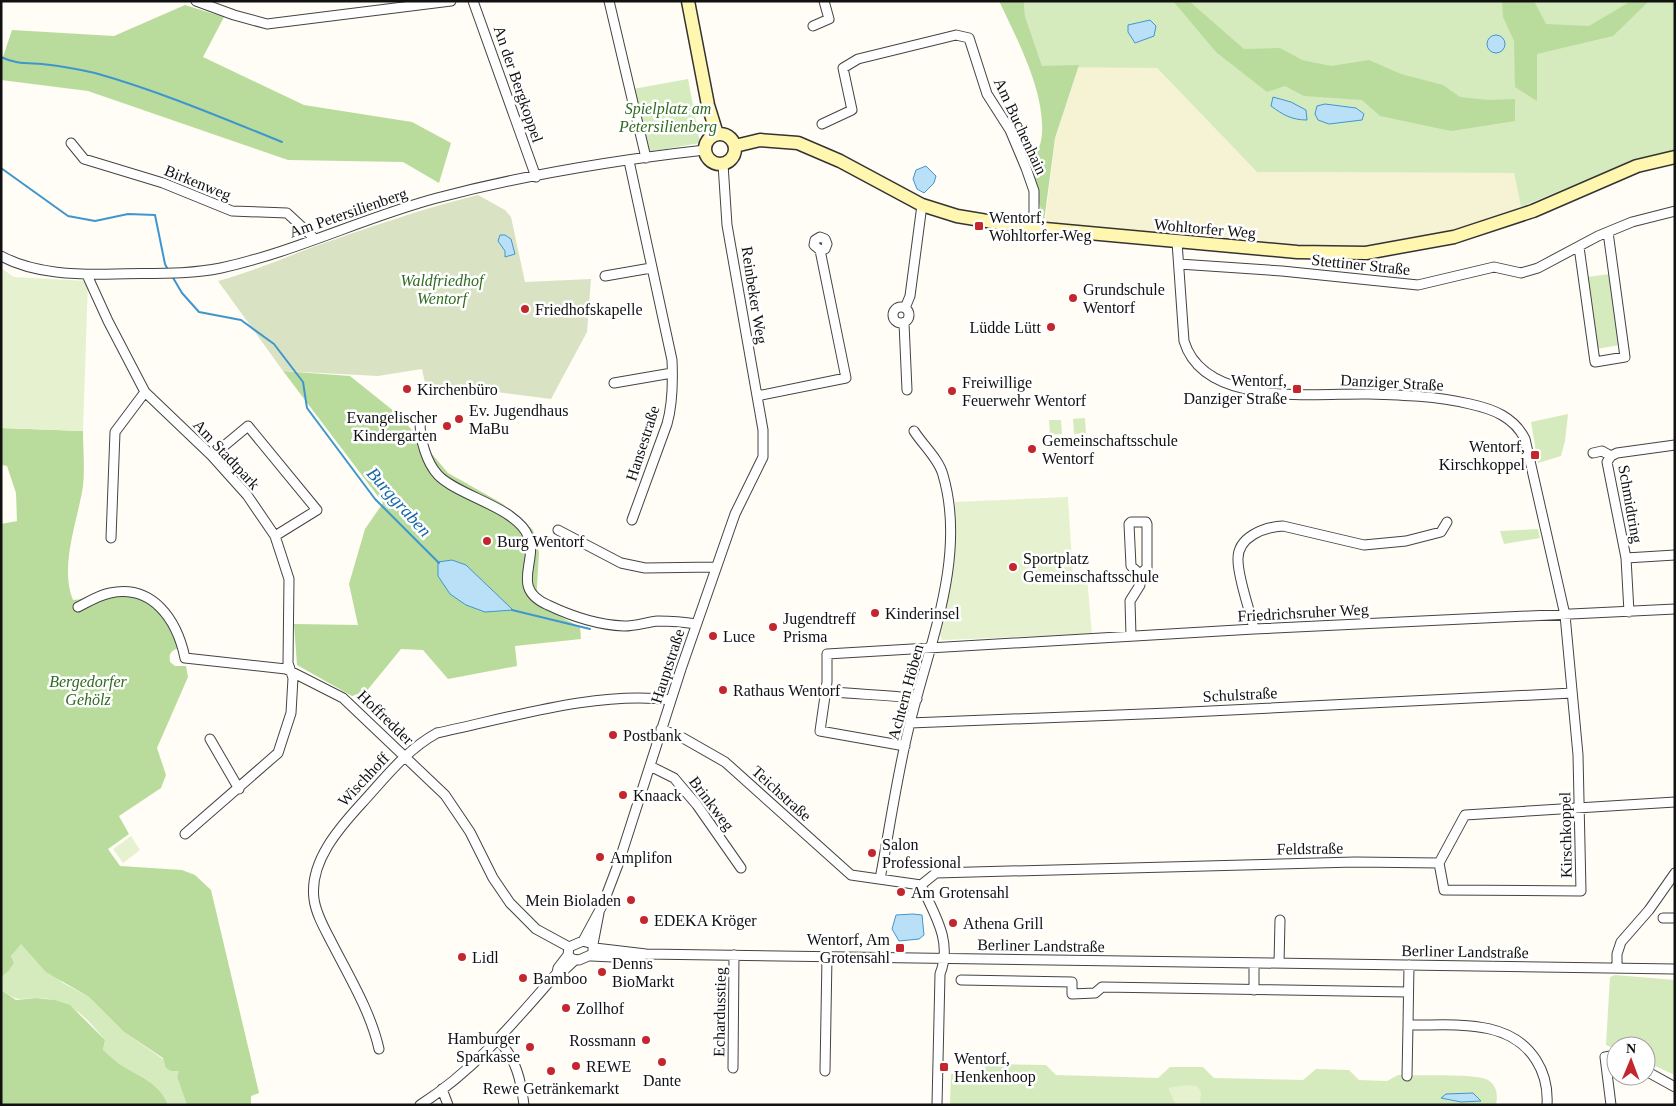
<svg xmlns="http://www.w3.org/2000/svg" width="1676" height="1106" viewBox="0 0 1676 1106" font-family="'Times New Roman',serif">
  <rect width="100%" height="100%" fill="#fffdf5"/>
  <path fill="#f6f3d4" d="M1079,65L1157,68L1257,172L1514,173L1521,207L1454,233L1366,249H1297L1045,222L1055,138Z"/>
  <path fill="#d5ebbd" d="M1024,1H1675V150L1629,162L1521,207L1514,173L1257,172L1157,68L1042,67L1025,16Z
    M688,79L700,143L648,152L633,89Z
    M1610,274L1620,345L1596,349L1587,277Z
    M1568,414L1565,441L1561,456L1538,463L1531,422Z
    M1085,418L1086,433L1074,434L1073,419Z
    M1061,420L1062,434L1050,435L1049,420Z
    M1538,529L1540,538L1504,544L1500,531Z
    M21,943L63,983L89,997L124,1032L180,1071L177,1077L187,1105H168C161,1084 139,1076 121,1065C114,1061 109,1055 103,1050L105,1040C86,1017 70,999 38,998C17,998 21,1003 1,990V977L9,971L14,963L11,956Z
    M1615,975L1675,980V1075L1646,1062V1046H1616V1049L1606,1045L1610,977Z
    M988,1064L1046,1065L1056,1075L1158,1078L1170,1067H1203L1214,1078L1303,1080L1316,1069L1349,1070L1359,1080L1387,1081L1398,1075C1415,1076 1476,1073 1488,1080C1497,1086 1498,1095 1496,1105L950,1104L951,1074L977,1075Z"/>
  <path fill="#b9dc9c" d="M999,1H1024L1025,16L1042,66L1079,65L1055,138L1044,222L1030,166C1036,156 1041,146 1042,134C1045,91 1017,39 999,1Z
    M1173,1H1189L1244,49L1280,48L1302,60L1331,66L1369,60L1401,74L1443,85L1460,97L1489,100L1515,99V121L1451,131L1380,116L1362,100L1304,96L1285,86L1267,92L1216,52Z
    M1502,1H1534L1546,24L1589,26L1631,1H1649L1613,36L1537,54V101L1515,87L1514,41L1503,17Z
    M185,5L224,17L203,57L304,105L412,122L451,143L439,183L403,162L288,160L88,91L1,80V63L12,30L114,36Z
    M283,371L350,376L400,416L448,473L503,504L533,530L539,552L536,604L580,627L581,639L515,646L517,666L448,679L423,650L401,649L365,693L352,696L297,665L294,624L358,625L349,584L365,529L383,503Z
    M1,428L83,431C83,449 85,468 83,486C78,520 59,566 73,600C87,599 102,595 116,595C154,594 165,617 179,648C170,651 169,654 170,662L175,666H186L188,677L157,748L166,775L161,788L119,816L129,834L108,849L120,866L182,870L195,875L211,890L259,1093L251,1096V1105H187L177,1077L179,1071H171L166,1068L163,1058L124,1032L89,997L46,972L21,944L11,956L14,963L9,971L1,977V524L17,521L16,493L7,466L1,465Z
    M1,990L16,1000L36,998L55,1000L70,1005L105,1040L103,1050C109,1055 115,1061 121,1065C139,1076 161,1084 168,1105H1Z"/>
  <path fill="#d9e3c4" d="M478,195L505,210L511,217L525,282L591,279L587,332L551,399L465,388L427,392L422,369L378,376L283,371L218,281C251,272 281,259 313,247C367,228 421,209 478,195Z"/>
  <path fill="#e6f2cf" d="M1,268L14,277L88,281L83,431L1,428Z
    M1068,497L1073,577H1087L1092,634L942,640L940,634L955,556V502Z
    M131,836L140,850L123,863L113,849Z
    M1187,1085L1197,1086L1201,1092L1200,1105H1176L1168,1088Z"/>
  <path fill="#b9e0f7" stroke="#3f96cf" d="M1150,20L1156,26L1154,36L1135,43L1128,32V25Z
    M1487 44a9 9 0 1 1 18 0a9 9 0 1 1-18 0Z
    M1273,97L1291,102L1306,110L1307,120C1292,120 1283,115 1271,106Z
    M1325,104L1356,108L1364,114L1362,120L1329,124L1318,120L1315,114L1317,106Z
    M926,166L936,176L934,183L924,193L917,189L913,179L916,170Z
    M500,235H505L511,239L515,254L505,257V251L498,241Z
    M452,560L466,565L513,610L485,612L466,605L450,594L438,576V562Z
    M913,914L922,915L924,935L919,939L899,941L892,929L896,915Z
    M1473,1093L1481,1101L1461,1102L1441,1098L1446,1094Z"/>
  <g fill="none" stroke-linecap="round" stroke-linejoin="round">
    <path stroke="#3f96cf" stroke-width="2" d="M1,57C15,64 27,63 42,64C59,66 78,69 95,73C159,91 220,117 282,142
      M1,168L68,216L95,221L128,214L155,215L165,264L168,270
      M172,276L182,293L199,312L241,320L274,344L303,382L307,408L375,499L439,563
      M512,610L590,629"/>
    <g stroke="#444" stroke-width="11">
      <path id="street" d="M196,1L234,15L267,24L451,1
        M473,1L536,177
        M609,1L646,158
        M813,26L829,19L824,1
        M822,124L852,110L843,68L858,59L956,35L969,38L987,94L1010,130L1026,168L1034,191V228
        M71,143L84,159L163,183L232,211L287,213L315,239
        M629,161L672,360C673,382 673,403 667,424L632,520
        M1177,242L1184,341C1204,408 1315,393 1368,394C1403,395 1436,396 1470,404C1493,409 1514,417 1525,439L1565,615L1578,755L1581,891L1444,890L1439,863
        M1579,247L1595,362L1625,357L1608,232
        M1,256C34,274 78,275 115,274C150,273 187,275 221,268C295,252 365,217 437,198C524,175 616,160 705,150
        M1179,264L1282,271L1418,285L1494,267L1521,273L1538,268L1598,236L1632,222L1675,211
        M87,275L108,321L145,392L212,456L247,495L275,536L289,579L288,663L293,678L291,713L278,753L185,834
        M605,276L651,268
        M893 315a8 8 0 1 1 16 0a8 8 0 1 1-16 0Z
        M905,308L910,296L922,205
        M904,323L907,390
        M614,383L672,373
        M757,396L846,378L820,250L814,245L815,240L820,237L825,239L827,244L825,249L820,250
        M420,422C420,439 426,462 438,475C452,490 491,502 510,516C517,521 525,528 528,536C539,561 509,588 548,605C571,616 599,625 624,626C636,626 647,622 658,621C671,621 684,622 696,624
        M1593,453L1602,451L1611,456L1617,453L1675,445
        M212,456L248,426L317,510L275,536
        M1611,456L1607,462L1626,558L1675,555
        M558,530L621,563L645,568L715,567
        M111,538L115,432L145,392
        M1626,558L1629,612
        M78,607C88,602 99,595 110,593C153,584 177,620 185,658L286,669L343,698L445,795L470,832L493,878L510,903L536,929L569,947
        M1254,629C1250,610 1238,579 1238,560C1237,537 1264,527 1283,526L1364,545L1406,541L1441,532L1447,522
        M1131,636L1130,601L1140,585V574L1147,568V524L1146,522H1131L1129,524L1131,566L1140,574
        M826,691C857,695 886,694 917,699
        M910,723L1169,713L1572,693
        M661,729L683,738L725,762L851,875L921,885C934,914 953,941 940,974L937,1105
        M210,739L239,789
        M905,746L820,731L827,682V654L1254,629L1675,609
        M650,766L674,778L697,805L741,868
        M880,879C890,827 897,774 910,723C929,644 967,557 943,475C939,459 922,444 914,431
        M921,885L936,873L1355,862L1439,863L1465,815L1675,802
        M1663,918H1675
        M583,941L603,904L619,862L681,669L735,514L763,457V430L727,225L723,164
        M583,941L593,944V954L579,960L572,959L568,955L569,947Z
        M593,944L599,913
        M595,948L646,954L1675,969
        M591,956L635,958L645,954
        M1279,963L1280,920
        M1409,965L1408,1025C1451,1026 1509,1017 1536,1060C1545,1074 1548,1089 1547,1105
        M1617,968V954L1621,942L1649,910L1675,873
        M557,973H561L575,960
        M961,980L1072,982V994L1095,993L1102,987L1408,992
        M1254,990V963
        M499,1041C516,1059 521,1080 524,1105
        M379,1049C371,1013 350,978 333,945C326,931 316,915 314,899C309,862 339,828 362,803C385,778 406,750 437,733C509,718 599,690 671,700
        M733,1068L734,955
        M825,1071L827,957
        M1646,1071L1675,1087
        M1407,1076L1408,1025
        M442,1089L448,1105
        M420,1105C475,1070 515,1021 557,973L558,968L568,955
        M1611,1105L1605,1057L1616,1055"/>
    </g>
    <g stroke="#333" stroke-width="15">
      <path id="secondary" d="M688,1L708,105L717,134
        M705 149a15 15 0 1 1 30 0a15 15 0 1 1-30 0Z
        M735,146L760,140L798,143L840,161L922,205L957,216L1023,227L1297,252L1366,253L1454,237L1533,211L1637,166L1675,157"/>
    </g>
    <use href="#street" stroke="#fff" stroke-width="9"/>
    <use href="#secondary" stroke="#fff6b0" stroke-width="12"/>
  </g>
  <g fill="#c4262e" stroke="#fff" stroke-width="2">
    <rect x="974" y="221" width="10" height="10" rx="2.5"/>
    <circle cx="1073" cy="298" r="5"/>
    <circle cx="525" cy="309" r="5"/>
    <circle cx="1051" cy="327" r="5"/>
    <circle cx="407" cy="389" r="5"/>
    <rect x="1292" y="384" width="10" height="10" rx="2.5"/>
    <circle cx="952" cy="391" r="5"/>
    <circle cx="459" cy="419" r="5"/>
    <circle cx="447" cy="426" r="5"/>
    <circle cx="1032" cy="449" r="5"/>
    <rect x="1530" y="450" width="10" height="10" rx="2.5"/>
    <circle cx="487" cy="541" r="5"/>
    <circle cx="1013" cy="567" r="5"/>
    <circle cx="875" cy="613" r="5"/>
    <circle cx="773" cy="627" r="5"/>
    <circle cx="713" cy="636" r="5"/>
    <circle cx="723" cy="690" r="5"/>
    <circle cx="613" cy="735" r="5"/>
    <circle cx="623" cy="795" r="5"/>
    <circle cx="872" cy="853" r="5"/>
    <circle cx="600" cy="857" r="5"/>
    <circle cx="901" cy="892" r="5"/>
    <circle cx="631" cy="900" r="5"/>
    <circle cx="644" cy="920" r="5"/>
    <circle cx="953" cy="923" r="5"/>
    <rect x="895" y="943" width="10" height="10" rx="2.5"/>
    <circle cx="462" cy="957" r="5"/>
    <circle cx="602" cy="972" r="5"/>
    <circle cx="523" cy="978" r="5"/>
    <circle cx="566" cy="1008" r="5"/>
    <circle cx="646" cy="1040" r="5"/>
    <circle cx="530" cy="1047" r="5"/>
    <circle cx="662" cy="1062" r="5"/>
    <circle cx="576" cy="1066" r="5"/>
    <rect x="939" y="1062" width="10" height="10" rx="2.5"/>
    <circle cx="551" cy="1071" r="5"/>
  </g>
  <g text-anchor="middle" stroke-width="5" stroke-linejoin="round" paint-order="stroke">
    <g font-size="16" fill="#111" stroke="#fff">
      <text transform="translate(519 84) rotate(71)" y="6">An der Bergkoppel</text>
      <text transform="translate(1021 126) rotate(65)" y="6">Am Buchenhain</text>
      <text transform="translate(198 182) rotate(22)" y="6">Birkenweg</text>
      <text transform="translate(348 212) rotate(-19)" y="6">Am Petersilienberg</text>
      <text transform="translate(1205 228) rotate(5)" y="6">Wohltorfer Weg</text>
      <text transform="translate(1361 264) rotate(6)" y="6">Stettiner Straße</text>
      <text transform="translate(755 295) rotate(81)" y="6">Reinbeker Weg</text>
      <text transform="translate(1392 382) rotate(3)" y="6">Danziger Straße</text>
      <text transform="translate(642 443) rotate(-72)" y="6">Hansestraße</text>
      <text transform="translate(227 454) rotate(47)" y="6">Am Stadtpark</text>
      <text transform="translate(1631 504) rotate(80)" y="6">Schmidtring</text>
      <text transform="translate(1303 612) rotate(-3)" y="6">Friedrichsruher Weg</text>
      <text transform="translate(667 666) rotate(-72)" y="6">Hauptstraße</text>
      <text transform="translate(905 692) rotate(-75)" y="6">Achtern Höben</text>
      <text transform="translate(1240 694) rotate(-3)" y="6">Schulstraße</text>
      <text transform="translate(386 717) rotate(44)" y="6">Hoffredder</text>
      <text transform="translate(363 779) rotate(-47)" y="6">Wischhoff</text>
      <text transform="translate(782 793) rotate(42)" y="6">Teichstraße</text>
      <text transform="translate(712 803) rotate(53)" y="6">Brinkweg</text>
      <text transform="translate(1565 835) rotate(-91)" y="6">Kirschkoppel</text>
      <text transform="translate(1310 848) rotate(-1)" y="6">Feldstraße</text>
      <text transform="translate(1041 945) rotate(1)" y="6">Berliner Landstraße</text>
      <text transform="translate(1465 951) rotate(1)" y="6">Berliner Landstraße</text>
      <text transform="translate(719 1012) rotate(-89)" y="6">Echardusstieg</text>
    </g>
    <g font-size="16" font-style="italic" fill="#2f6b1f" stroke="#fff">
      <text x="668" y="114">Spielplatz am<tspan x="668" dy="18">Petersilienberg</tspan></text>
      <text x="442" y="286">Waldfriedhof<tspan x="442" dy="18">Wentorf</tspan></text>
      <text x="88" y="687">Bergedorfer<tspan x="88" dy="18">Gehölz</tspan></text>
    </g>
    <g font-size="16" fill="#111" stroke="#fff" text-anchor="start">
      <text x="989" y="223">Wentorf,<tspan x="989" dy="18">Wohltorfer Weg</tspan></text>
      <text x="1083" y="295">Grundschule<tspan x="1083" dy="18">Wentorf</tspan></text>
      <text x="535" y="315">Friedhofskapelle</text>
      <text x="1041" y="333" text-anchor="end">Lüdde Lütt</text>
      <text x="1287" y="386" text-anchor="end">Wentorf,<tspan x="1287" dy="18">Danziger Straße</tspan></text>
      <text x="962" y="388">Freiwillige<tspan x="962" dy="18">Feuerwehr Wentorf</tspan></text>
      <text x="417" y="395">Kirchenbüro</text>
      <text x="469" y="416">Ev. Jugendhaus<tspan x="469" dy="18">MaBu</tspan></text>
      <text x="437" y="423" text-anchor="end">Evangelischer<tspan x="437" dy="18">Kindergarten</tspan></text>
      <text x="1042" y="446">Gemeinschaftsschule<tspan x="1042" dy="18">Wentorf</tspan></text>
      <text x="1525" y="452" text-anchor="end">Wentorf,<tspan x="1525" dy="18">Kirschkoppel</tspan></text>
      <text x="497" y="547">Burg Wentorf</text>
      <text x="1023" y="564">Sportplatz<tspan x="1023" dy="18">Gemeinschaftsschule</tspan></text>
      <text x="885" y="619">Kinderinsel</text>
      <text x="783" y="624">Jugendtreff<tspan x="783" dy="18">Prisma</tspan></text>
      <text x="723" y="642">Luce</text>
      <text x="733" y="696">Rathaus Wentorf</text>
      <text x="623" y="741">Postbank</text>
      <text x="633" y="801">Knaack</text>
      <text x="882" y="850">Salon<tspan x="882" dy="18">Professional</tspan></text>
      <text x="610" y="863">Amplifon</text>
      <text x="911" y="898">Am Grotensahl</text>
      <text x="621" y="906" text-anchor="end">Mein Bioladen</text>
      <text x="654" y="926">EDEKA Kröger</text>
      <text x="963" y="929">Athena Grill</text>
      <text x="890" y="945" text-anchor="end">Wentorf, Am<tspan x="890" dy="18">Grotensahl</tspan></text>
      <text x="472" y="963">Lidl</text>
      <text x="612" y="969">Denns<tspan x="612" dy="18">BioMarkt</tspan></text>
      <text x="533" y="984">Bamboo</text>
      <text x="576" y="1014">Zollhof</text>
      <text x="520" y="1044" text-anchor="end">Hamburger<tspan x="520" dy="18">Sparkasse</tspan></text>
      <text x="636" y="1046" text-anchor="end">Rossmann</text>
      <text x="954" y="1064">Wentorf,<tspan x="954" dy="18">Henkenhoop</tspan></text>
      <text x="586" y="1072">REWE</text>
      <text x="662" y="1086" text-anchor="middle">Dante</text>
      <text x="551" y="1094" text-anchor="middle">Rewe Getränkemarkt</text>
    </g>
    <g font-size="18" font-style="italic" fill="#1768a6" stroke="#fff">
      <text transform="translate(399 502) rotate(48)" y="6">Burggraben</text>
    </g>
  </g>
  <rect width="1676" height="1106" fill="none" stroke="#111111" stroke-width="5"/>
  <g transform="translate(1631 1061) rotate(1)"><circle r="24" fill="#ffffff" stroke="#a0a0a0"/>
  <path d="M0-4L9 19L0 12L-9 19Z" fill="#c4262e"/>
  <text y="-8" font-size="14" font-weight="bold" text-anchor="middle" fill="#111111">N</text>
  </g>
</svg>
